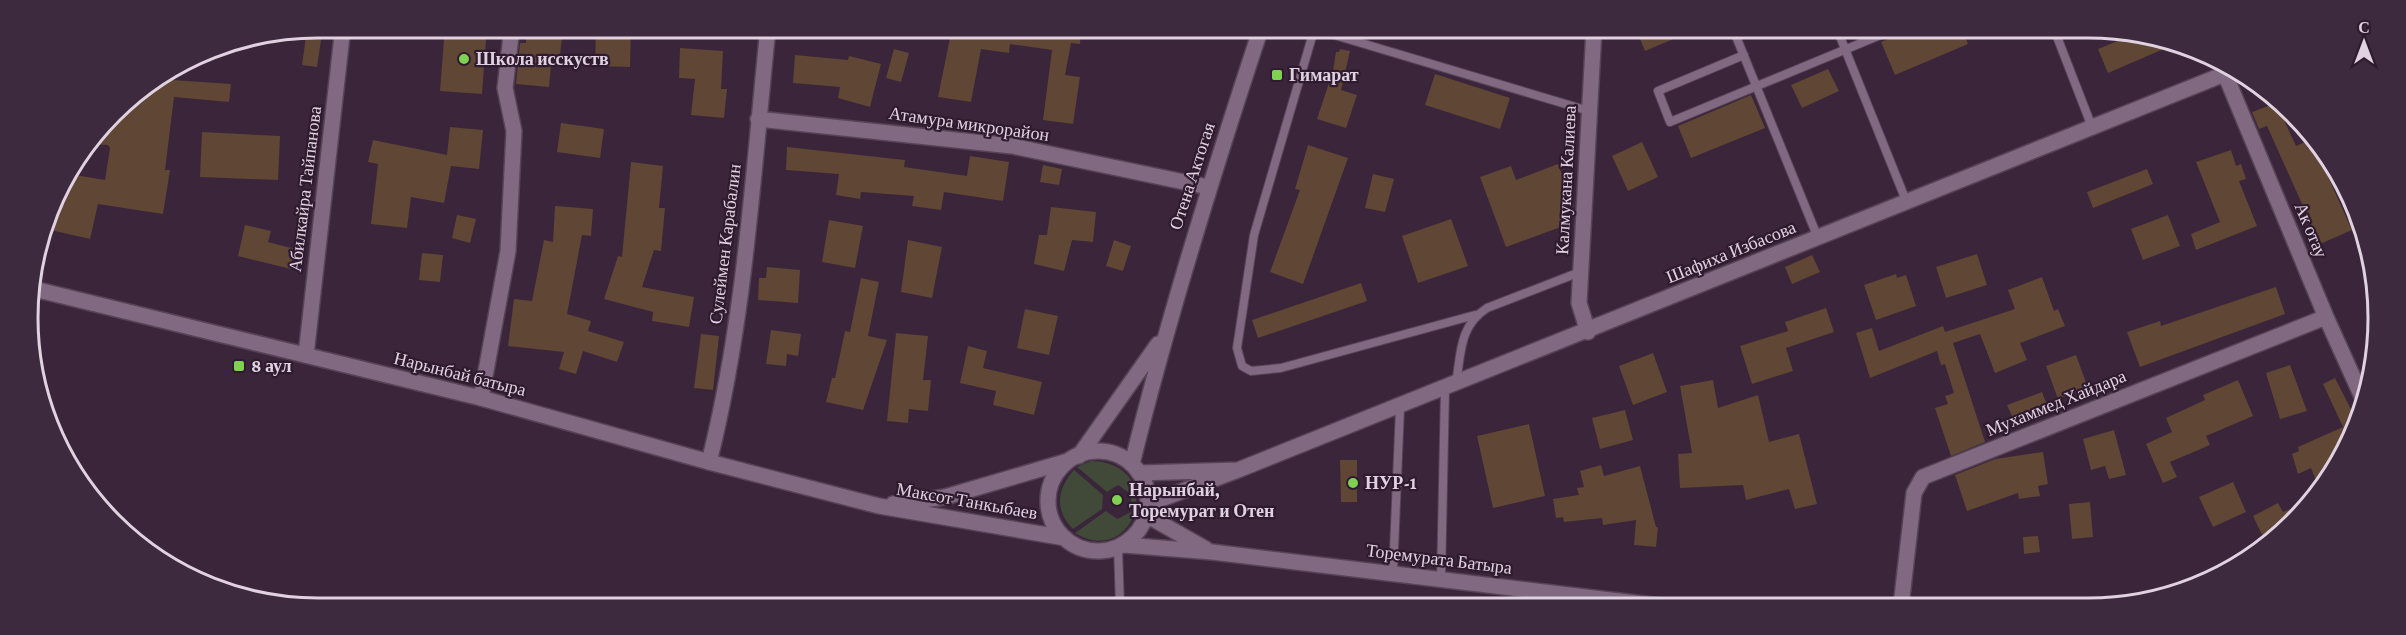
<svg xmlns="http://www.w3.org/2000/svg" width="2406" height="635" viewBox="0 0 2406 635" font-family="'Crimson Pro',serif">
  <rect width="100%" height="100%" fill="#3a253a"/>
  <path fill="#414939" d="M1091,461C1169,463 1135,570 1075,533L1106,511L1117,519L1131,512V494L1118,485L1107,492L1077,467Z
    M1074,470L1103,495L1102,509L1073,529C1054,510 1057,489 1074,470Z"/>
  <path fill="#604634" d="M323,27L317,67L302,65L307,29Z
    M445,27H487L482,94L440,91Z
    M526,27H563L559,65H551L549,87L516,84L520,43H526Z
    M596,27H631L630,67L595,66Z
    M952,28H1003L1031,32V28H1059L1081,31L1080,44L1071,43L1065,75L1080,77L1073,124L1043,120L1052,50L1010,44L1009,53L981,49L971,102L938,97Z
    M1636,29H1697L1645,51Z
    M1912,29H1962L1968,44L1895,75L1881,42Z
    M2137,33L2173,45L2108,73L2098,49Z
    M680,48L723,51L721,89H727L724,118L691,115L695,79L679,78Z
    M894,49L909,53L901,82L886,78Z
    M1340,49L1350,51L1341,90L1357,95L1346,128L1317,119L1333,71L1336,52H1339Z
    M795,55L848,60L849,56L881,64L870,107L838,98L840,87L793,83Z
    M1828,69L1839,91L1802,108L1791,85Z
    M1435,74L1510,98L1500,129L1425,105Z
    M158,79L231,84L229,102L174,97L165,170H170L163,214L98,204L90,239L46,229L50,216L55,217L61,184L69,174L105,180L110,148L108,145L92,144L126,99Z
    M1751,95L1765,128L1691,158L1678,126Z
    M2276,103L2296,146L2305,142L2308,149L2321,144L2330,163L2323,166L2352,230L2320,244L2267,126L2259,129L2252,112Z
    M561,123L604,129L600,158L557,152Z
    M450,127L483,130L479,169L451,166L444,203L411,197L407,228L371,224L378,164L368,162L373,140L447,155Z
    M202,132L280,136L278,180L200,177Z
    M1642,142L1658,177L1628,191L1612,156Z
    M1308,145L1348,158L1303,284L1270,272L1300,190L1295,189Z
    M787,147L905,160L904,167L967,176L970,156L1009,162L1003,201L944,192L941,210L912,206L914,196L861,192L860,199L836,195L839,174L786,170Z
    M2231,150L2236,166L2241,164L2246,179L2239,181L2257,226L2196,250L2191,234L2220,222L2196,162Z
    M631,162L663,166L659,208H665L661,251L654,250L642,287L694,297L689,327L652,321L653,312L604,299L618,256L622,257Z
    M1558,164L1574,206L1564,210L1569,224L1506,247L1480,177L1511,166L1516,180Z
    M1043,165L1062,169L1059,185L1040,182Z
    M2147,169L2153,184L2093,208L2087,192Z
    M1373,174L1394,179L1385,212L1365,208Z
    M555,206L593,209L591,236L582,235L567,314L591,321L588,331L624,342L617,362L583,351L576,374L559,369L564,352L508,346L514,299L532,301L544,240L553,242Z
    M1051,207L1096,212L1093,242L1072,240L1064,271L1034,264L1039,235H1047Z
    M457,215L476,219L470,243L452,238Z
    M2168,215L2180,246L2143,260L2131,229Z
    M1451,219L1468,266L1418,283L1402,236Z
    M829,220L863,226L855,268L822,262Z
    M245,225L271,231L268,242L295,249L291,269L238,256Z
    M908,240L942,247L932,298L901,292Z
    M1114,240L1131,246L1123,271L1106,266Z
    M422,253L443,255L440,282L419,280Z
    M1977,254L1987,285L1946,298L1936,267Z
    M1812,255L1820,272L1792,284L1785,267Z
    M767,267L800,270L798,303L758,300L759,278H766Z
    M1896,274L1897,278L1906,275L1916,306L1876,320L1864,285Z
    M2042,277L2054,311L2058,309L2065,326L2020,343L2027,360L1995,373L1980,334L1953,343L1985,442L1951,456L1935,408L1948,404L1945,396L1954,393L1945,364L1941,365L1937,351L1870,378L1856,333L1872,328L1879,351L1943,326L1945,332L2015,309L2008,290Z
    M861,278L879,282L868,336L887,340L863,410L826,402L832,378H835L845,331L850,332Z
    M1361,283L1367,301L1258,338L1252,320Z
    M2276,287L2285,314L2140,367L2127,332L2160,321L2161,326Z
    M1826,308L1834,332L1786,348L1793,371L1752,384L1740,346L1788,331L1785,322Z
    M1025,309L1058,316L1049,355L1017,348Z
    M771,330L801,334L798,356L787,354L786,366L766,364Z
    M896,333L928,336L923,380H931L928,411L909,409L908,423L887,421Z
    M701,334L719,336L713,390L694,388Z
    M968,346L987,351L983,368L1042,382L1034,415L993,405L996,391L960,383Z
    M1653,353L1667,392L1633,405L1619,366Z
    M2076,355L2088,388L2058,399L2046,366Z
    M2290,365L2307,411L2280,419L2266,373Z
    M2335,378L2357,421L2349,446L2319,488L2311,468L2298,474L2292,454L2299,451L2298,447L2343,427L2323,384Z
    M1713,380L1718,408L1758,395L1769,442L1799,434L1817,504L1795,509L1789,489L1746,500L1743,485L1680,488L1678,454L1692,453L1680,386Z
    M2238,380L2253,416L2206,436L2210,445L2170,462L2177,477L2163,483L2146,444L2172,432L2166,418L2205,400L2203,395Z
    M2042,392L2047,405L2013,418L2007,405Z
    M1625,410L1633,440L1600,449L1592,418Z
    M1529,424L1545,496L1493,508L1477,436Z
    M2114,430L2126,475L2109,479L2105,466L2091,470L2083,439Z
    M2043,452L2048,484L2038,486L2040,496L2019,499L2018,493L1967,511L1955,475L1995,459Z
    M1340,460H1357V502H1341Z
    M1601,465L1604,476L1640,466L1656,527H1658L1656,547L1634,545L1636,520L1603,525L1602,518L1564,522L1563,517L1556,518L1553,499L1579,495L1577,488L1584,487L1580,471Z
    M2233,482L2246,512L2213,527L2199,497Z
    M2090,502L2093,537L2072,539L2069,504Z
    M2278,503L2283,512L2290,509L2296,520L2266,543L2253,516Z
    M2038,536L2040,552L2024,554L2023,537Z"/>
  <g fill="none" stroke-linecap="round" stroke-linejoin="round">
    <g stroke="#564456" stroke-width="10">
      <path id="service" d="M1311,28L1589,111
        M1733,29L1818,238
        M1837,29L1907,203
        M2054,29L2092,127
        M1314,30L1254,235L1237,348L1242,366L1251,371L1281,368L1475,315
        M1744,55L1658,91L1670,122L1895,29
        M1456,384C1461,353 1459,326 1487,308L1580,272
        M1118,547L1120,606
        M1393,573L1400,408
        M1441,579L1445,389"/>
    </g>
    <g stroke="#564456" stroke-width="18">
      <path id="minor" d="M2225,74L2326,317L2363,399
        M758,119L1012,146L1208,187
        M1588,332L1579,303L1594,29
        M306,355L343,27
        M481,398L508,251L514,131L505,88L512,27
        M1079,456L1158,344
        M709,462C745,320 753,173 768,28
        M1132,464C1168,317 1213,173 1261,28
        M1238,470L2237,69
        M1139,473L1238,470L1148,504
        M1901,606L1914,493L1923,477L2326,317"/>
    </g>
    <g stroke="#564456" stroke-width="18">
      <path id="tertiary" d="M30,288L481,398L709,462L879,506L1065,538
        M1048 501a50 50 0 1 1 100 0a50 50 0 1 1-100 0Z
        M893,504L945,497L1068,461
        M1146,515L1206,549
        M1124,545L1212,552L1661,606"/>
    </g>
    <use href="#service" stroke="#816981" stroke-width="8"/>
    <use href="#minor" stroke="#816981" stroke-width="15"/>
    <use href="#tertiary" stroke="#816981" stroke-width="15"/>
  </g>
  <g fill="#80d052" stroke="#2f1b30" stroke-width="2">
    <circle cx="464" cy="59" r="6"/>
    <rect x="1271" y="69" width="12" height="12" rx="3"/>
    <rect x="233" y="360" width="12" height="12" rx="3"/>
    <circle cx="1353" cy="483" r="6"/>
    <circle cx="1117" cy="500" r="6"/>
  </g>
  <g text-anchor="middle" stroke-width="4.5" stroke-linejoin="round" paint-order="stroke">
    <g font-size="18" font-weight="bold" fill="#e0d2e0" stroke="#2f1b30" text-anchor="start">
      <text x="476" y="65">Школа исскуств</text>
      <text x="1289" y="81">Гимарат</text>
      <text x="251" y="372">8 аул</text>
      <text x="1365" y="489">НУР-1</text>
      <text x="1129" y="496">Нарынбай,<tspan x="1129" dy="21">Торемурат и Отен</tspan></text>
    </g>
    <g font-size="18" fill="#e0d2e0" stroke="#2f1b30">
      <text transform="translate(969 124) rotate(8)" y="6">Атамура микрорайон</text>
      <text transform="translate(1192 176) rotate(-72)" y="6">Отена Актогая</text>
      <text transform="translate(1566 180) rotate(-87)" y="6">Калмукана Калиева</text>
      <text transform="translate(305 189) rotate(-83)" y="6">Абилкайра Тайпанова</text>
      <text transform="translate(2311 230) rotate(67)" y="6">Ак отау</text>
      <text transform="translate(725 244) rotate(-83)" y="6">Сулеймен Карабалин</text>
      <text transform="translate(1731 252) rotate(-22)" y="6">Шафиха Избасова</text>
      <text transform="translate(460 374) rotate(14)" y="6">Нарынбай батыра</text>
      <text transform="translate(2056 403) rotate(-22)" y="6">Мухаммед Хайдара</text>
      <text transform="translate(967 501) rotate(10)" y="6">Максот Танкыбаев</text>
      <text transform="translate(1439 559) rotate(7)" y="6">Торемурата Батыра</text>
    </g>
  </g>
  <path d="M0 0H2406V635H0ZM318 38H2088A280 280 0 0 1 2368 318V318A280 280 0 0 1 2088 598H318A280 280 0 0 1 38 318V318A280 280 0 0 1 318 38Z" fill="#3d2a3e" fill-rule="evenodd"/>
  <path fill="none" stroke="#e0d2e0" stroke-width="3" d="M318 38H2088A280 280 0 0 1 2368 318V318A280 280 0 0 1 2088 598H318A280 280 0 0 1 38 318V318A280 280 0 0 1 318 38Z"/>
  <g transform="translate(2364 42)" stroke="#2f1b30" stroke-width="4.5" paint-order="stroke">
  <path d="M0-4.5L10 22L0 15L-10 22Z" fill="#e0d2e0"/>
  <text y="-9" font-size="16" font-weight="bold" text-anchor="middle" fill="#e0d2e0">С</text>
  </g>
</svg>
